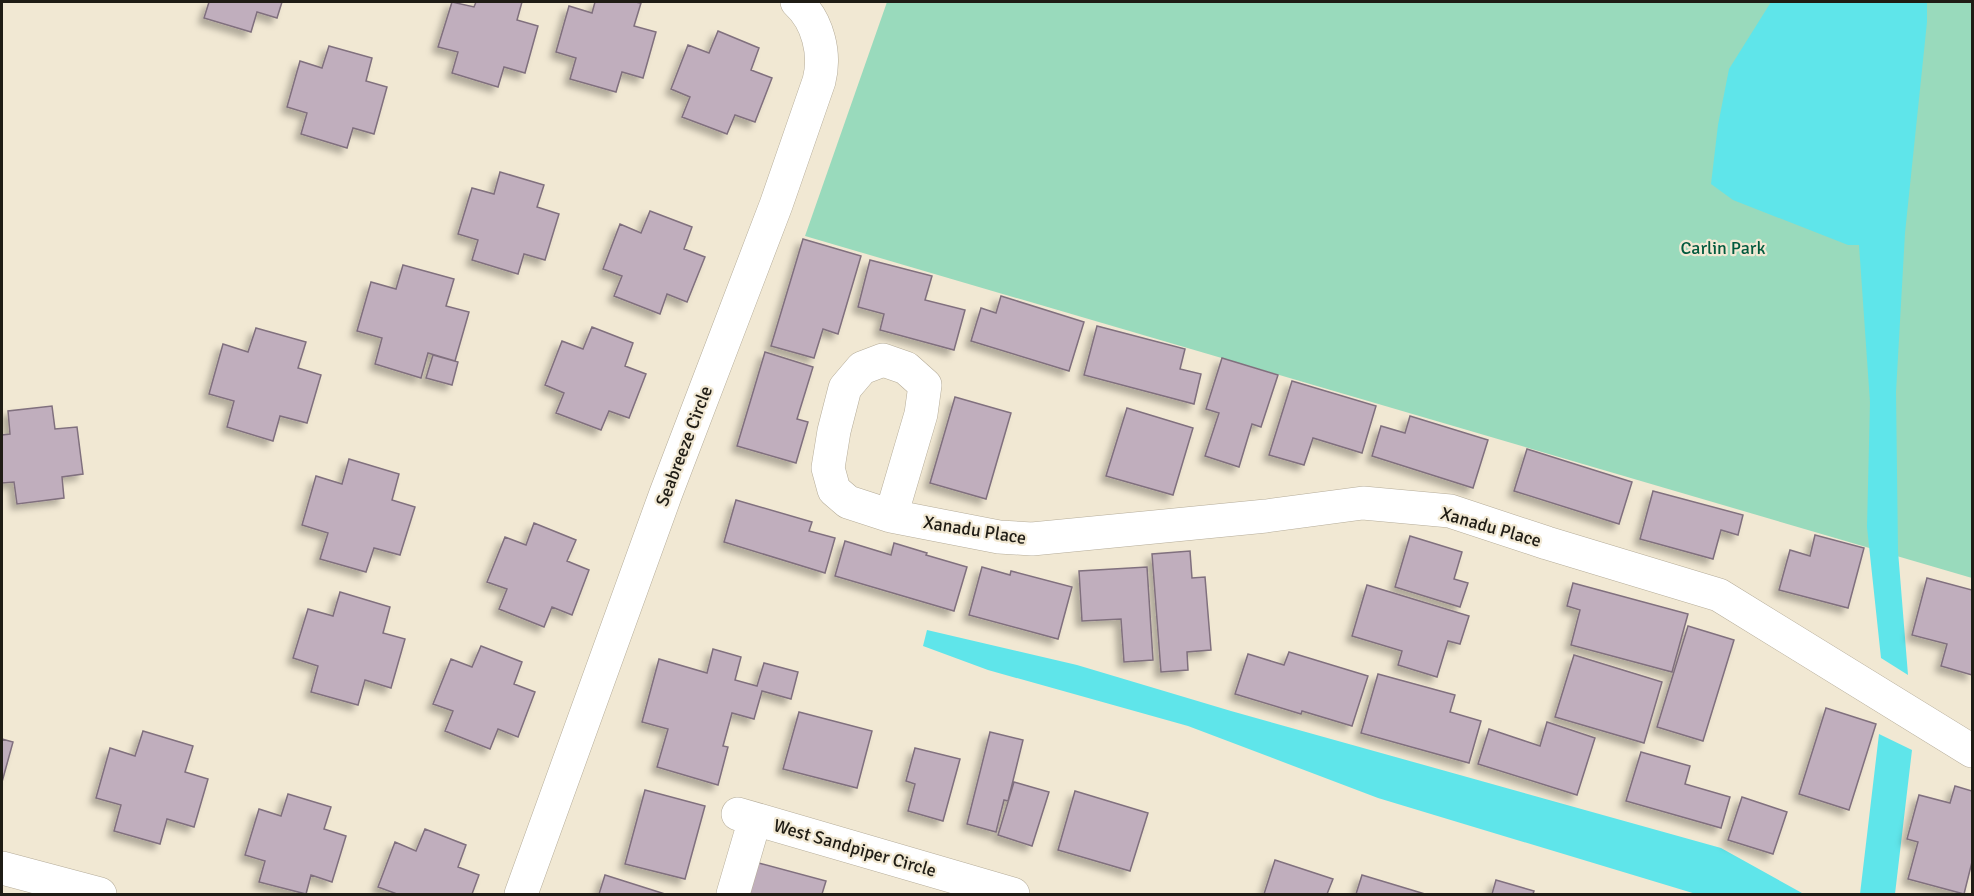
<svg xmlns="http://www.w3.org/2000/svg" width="1974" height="896" viewBox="0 0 1974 896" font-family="Signika,sans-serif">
  <defs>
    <filter id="shadow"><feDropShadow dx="-5.5" dy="5.5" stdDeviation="3" flood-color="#0004"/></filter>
  </defs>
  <rect width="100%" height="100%" fill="#f1e8d3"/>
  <path fill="#99dabc" d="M887,2H1972V578L805,236Z"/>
  <path fill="#5fe5ea" d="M1771,2H1927V22L1905,233L1896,392L1898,551L1908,675L1881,658L1867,527L1870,402L1859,245H1848L1733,200L1711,184L1718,125L1729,69Z
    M927,630L1077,665L1231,711L1721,848L1802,893L1696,894L1378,798L1188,726L988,670L923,646Z
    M1879,734L1912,750L1895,894H1860Z"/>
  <path fill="#c0aebd" stroke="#80707e" stroke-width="1.5" filter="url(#shadow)" d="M209,2H282L277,18L257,12L251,32L204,18Z
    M452,2L474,7L476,2H522L517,20L538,26L525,73L504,67L498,87L452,73L458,52L438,47Z
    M595,2H635L641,3L634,26L656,32L643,78L622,72L616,92L570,79L576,58L556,52L569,6L592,13Z
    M718,31L759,48L751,70L772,78L755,122L735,115L727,134L682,117L690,97L671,89L688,45L709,53Z
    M329,46L372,58L366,81L387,87L374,134L353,128L347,148L301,134L307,113L287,107L300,61L322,68Z
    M500,172L544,185L537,207L559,214L545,260L524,254L518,274L472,260L478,240L458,234L472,188L494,194Z
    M650,211L692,227L684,249L705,257L687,302L667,294L660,314L614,296L622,276L603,269L620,224L641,233Z
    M803,239L861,256L838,334L823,329L814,358L771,346Z
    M870,260L932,276L925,300L965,310L954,350L880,330L884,314L858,307Z
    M403,265L454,279L446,306L469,312L455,361L428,353L421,378L375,364L382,338L357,331L371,282L396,289Z
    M1001,296L1084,322L1069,371L971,341L981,308L996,313Z
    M1097,326L1185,349L1180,369L1201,374L1194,404L1084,375Z
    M592,327L633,343L625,366L646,374L629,418L609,411L601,430L556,413L564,393L545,385L562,341L583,349Z
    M256,328L306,342L298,368L321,375L307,423L280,416L273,441L227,427L234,401L209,394L223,344L248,352Z
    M765,352L813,367L797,419L808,422L796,463L737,446Z
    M433,355L458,362L452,385L426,378Z
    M1222,358L1278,375L1261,427L1252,424L1239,467L1205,456L1219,413L1206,409Z
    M1292,381L1376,406L1362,453L1313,438L1304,465L1269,455Z
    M955,397L1011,413L986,499L930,483Z
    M52,406L55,429L77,427L83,474L62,477L64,498L17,504L14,482L2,483V435L10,434L8,411Z
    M1127,408L1193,428L1173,495L1106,476Z
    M1410,416L1488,440L1473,488L1372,456L1381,426L1405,433Z
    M1527,449L1632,482L1619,524L1514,491Z
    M349,459L399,474L392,500L415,507L400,555L374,548L366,572L320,559L328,533L302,525L316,476L342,484Z
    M1653,491L1743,515L1738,535L1721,530L1713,559L1640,539Z
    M736,500L812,522L809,531L835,538L825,573L724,542Z
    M534,523L576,540L567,561L589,570L572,615L552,607L544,627L499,609L507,589L487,582L505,537L526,545Z
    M1815,535L1864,548L1848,608L1779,590L1790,550L1810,556Z
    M1410,536L1462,552L1454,579L1468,583L1460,607L1395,587Z
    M845,541L891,555L894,543L927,553L926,555L967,567L954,611L835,576Z
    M1190,551L1192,578L1205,577L1211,650L1187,652L1188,670L1161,672L1152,554Z
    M982,567L1010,575L1011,571L1072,587L1058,639L969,615Z
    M1147,567L1153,660L1124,662L1121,619L1082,621L1079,571Z
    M1927,578L1972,590V675L1941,666L1947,644L1912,635Z
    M1573,583L1688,614L1672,672L1571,645L1580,610L1567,606Z
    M1367,585L1469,616L1460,644L1448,641L1437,677L1398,665L1402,651L1352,636Z
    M340,592L390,607L383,633L405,639L391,688L365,680L358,705L311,692L318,666L293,658L308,609L333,616Z
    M1688,626L1734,640L1703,741L1657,727Z
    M481,646L522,662L514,684L535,692L518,737L498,729L490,749L445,731L453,711L433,704L451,659L472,667Z
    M713,649L741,657L735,680L757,686L764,663L798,672L791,699L762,691L754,719L732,713L723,746L728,747L718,785L657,767L668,729L642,722L659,659L707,673Z
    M1289,652L1368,676L1352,726L1302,711L1301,714L1235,694L1248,654L1284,665Z
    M1574,655L1662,682L1644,743L1555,717Z
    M1378,674L1455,695L1450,712L1481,721L1469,763L1361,733Z
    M1826,708L1876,724L1849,810L1799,794Z
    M799,712L872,731L857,788L783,769Z
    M1547,722L1595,738L1577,795L1478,764L1489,729L1540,746Z
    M143,731L193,746L185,772L208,779L194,827L167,819L160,844L114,831L121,805L96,798L110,748L135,756Z
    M990,732L1023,740L1008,801L1004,800L996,832L967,824Z
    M2,739L13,742L2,782Z
    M915,748L960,759L943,821L908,811L915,784L906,781Z
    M1641,752L1690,766L1685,784L1730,797L1721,828L1626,801Z
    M1014,782L1049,792L1032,846L998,835Z
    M1955,786L1972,791V862L1964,894L1908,879L1918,842L1907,839L1919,795L1950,803Z
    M645,790L705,806L685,879L625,864Z
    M1075,791L1148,813L1130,871L1058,850Z
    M288,794L331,807L324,829L346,836L332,882L311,875L306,894L259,882L265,861L245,855L259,809L281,816Z
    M1742,797L1787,812L1773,854L1728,840Z
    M425,829L466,845L458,867L479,875L472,894H397L378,887L395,842L416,851Z
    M1275,860L1333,879L1327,894H1264Z
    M755,862L826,881L822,894H746Z
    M605,875L665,894H599Z
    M1362,875L1425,894H1356Z
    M1496,880L1534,891L1533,894H1492Z"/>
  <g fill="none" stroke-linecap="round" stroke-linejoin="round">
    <g stroke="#b5ac99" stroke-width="34">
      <path id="minor" d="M883,360L906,368L925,385L921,414L891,516L848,502L834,490L828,468L834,431L845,388L862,368Z
        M891,516L999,537L1032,539L1266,516L1363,503L1450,511L1547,543L1719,595L1972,751
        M738,814L1013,894
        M2,868L100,894
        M521,894L666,493L776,205L819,81C826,54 818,21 797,2
        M733,894L755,819"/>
    </g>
    <use href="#minor" stroke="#fff" stroke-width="33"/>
  </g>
  <g text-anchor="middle" stroke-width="4.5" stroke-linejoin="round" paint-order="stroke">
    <g font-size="18" fill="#025a3e" stroke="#f1e8d3">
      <text x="1723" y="254">Carlin Park</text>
    </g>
    <g font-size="18" fill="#1f1c15" stroke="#f1e8d3">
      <text transform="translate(684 446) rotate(-69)" y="6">Seabreeze Circle</text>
      <text transform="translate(1491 527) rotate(16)" y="6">Xanadu Place</text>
      <text transform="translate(975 530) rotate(9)" y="6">Xanadu Place</text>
      <text transform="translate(855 848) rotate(16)" y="6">West Sandpiper Circle</text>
    </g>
  </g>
  <rect width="1974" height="896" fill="none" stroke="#1f1c15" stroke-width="6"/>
</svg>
